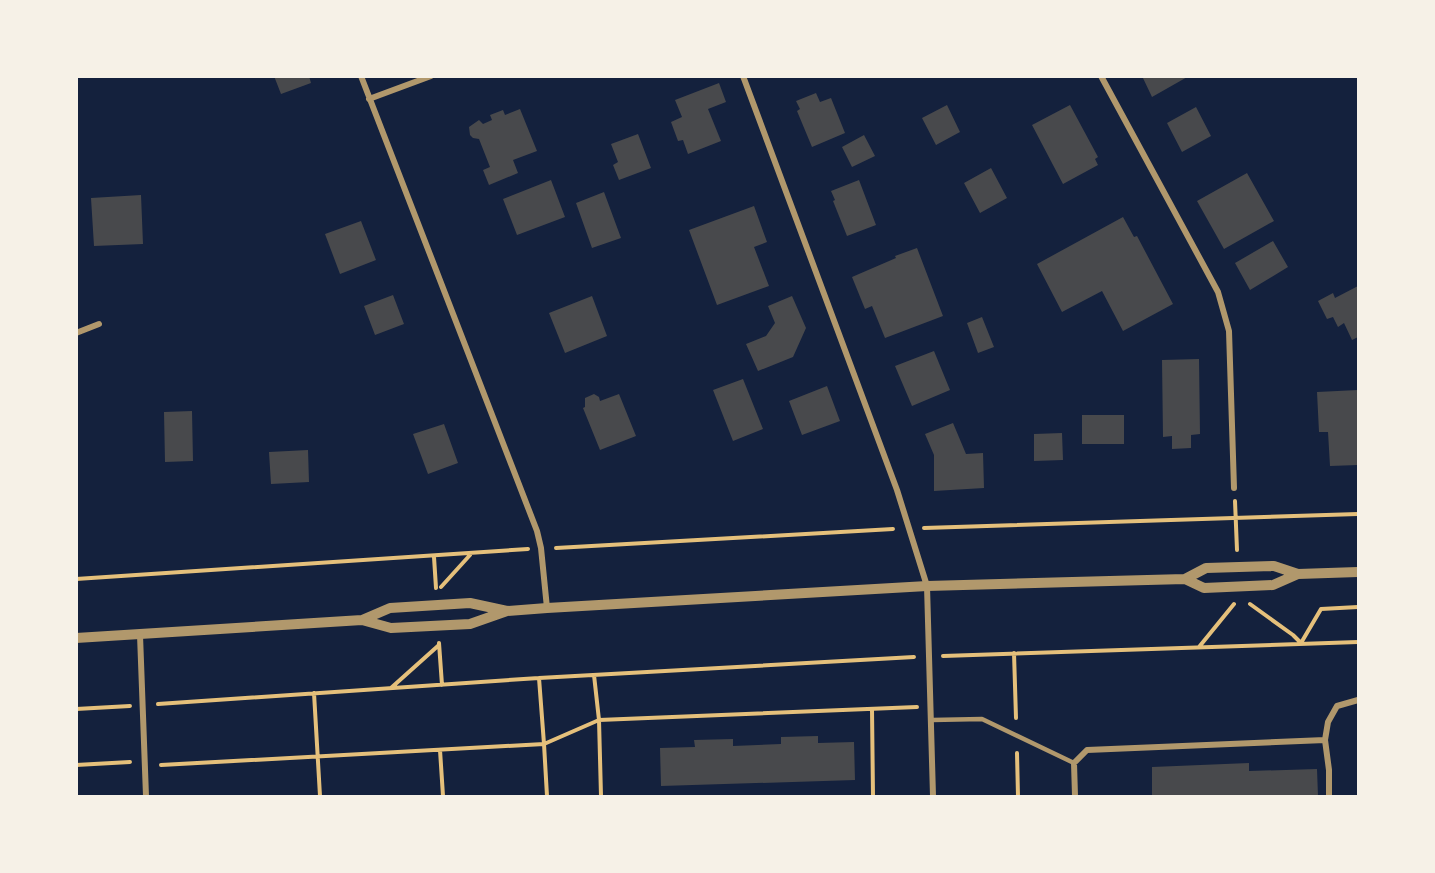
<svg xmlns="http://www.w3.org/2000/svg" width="1435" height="873" viewBox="0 0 1435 873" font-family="'Alegreya Sans',sans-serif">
  <rect width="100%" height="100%" fill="#14213d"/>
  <path fill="#48494c" d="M274,76H309L311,83L281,94Z
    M1142,76H1189L1152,97Z
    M719,83L726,102L708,109L721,141L688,154L683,140L678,141L671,122L682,117L675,100Z
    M816,93L820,102L831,98L845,133L812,147L797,111L800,109L796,101Z
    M947,105L960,132L936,145L922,118Z
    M1070,105L1098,157L1095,159L1098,165L1063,184L1032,125Z
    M1196,107L1211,136L1182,152L1167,123Z
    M520,109L537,151L513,160L518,173L489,185L483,170L490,167L479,139L473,138L470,135L469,127L479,120L483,124L492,120L490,115L503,110L505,115Z
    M638,134L651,168L619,180L613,165L618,162L611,144Z
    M864,135L875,156L852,167L842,147Z
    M991,168L1007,198L980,213L964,183Z
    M1247,173L1274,221L1224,249L1197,201Z
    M551,180L565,217L517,235L503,199Z
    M859,180L876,225L847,236L833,201L835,200L831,191Z
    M604,192L621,238L592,248L576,203Z
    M141,195L143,244L94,246L91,198Z
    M754,206L767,242L754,247L769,286L717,305L689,230Z
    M1123,217L1134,237L1137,236L1173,304L1123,331L1102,291L1062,312L1037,264Z
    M361,221L376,260L340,274L325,234Z
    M1273,241L1288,267L1250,290L1235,263Z
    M917,248L943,316L885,338L872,306L865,309L852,277L896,258L895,256Z
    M1358,286V337L1352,340L1344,323L1338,327L1333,317L1327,319L1318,301L1333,293L1335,298Z
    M393,295L404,324L375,335L364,306Z
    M592,296L607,336L565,353L549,313Z
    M792,296L806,328L793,357L758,371L746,344L766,336L775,323L768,306Z
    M982,317L994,347L978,353L967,323Z
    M934,351L950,390L912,406L895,366Z
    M1199,359L1200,434L1191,435V448L1172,449V436L1163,437L1162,360Z
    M743,379L763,429L733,441L713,390Z
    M827,386L840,421L802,435L789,401Z
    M1358,390V465L1330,466L1328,432H1319L1317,392Z
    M594,394L599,397L600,401L619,394L636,436L600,450L583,408L585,407V398Z
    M192,411L193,461L165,462L164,412Z
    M1082,415H1124V444H1082Z
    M953,423L966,454L983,453L984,488L934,491V455L925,434Z
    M444,424L458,463L428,474L413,434Z
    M1062,433L1063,460L1034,461V434Z
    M308,450L309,482L271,484L269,452Z
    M818,736V743L854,742L855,780L661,786L660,748L695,747L694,740L733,739V746L781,744V737Z
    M1249,763V771L1317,769L1318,796H1152V767Z"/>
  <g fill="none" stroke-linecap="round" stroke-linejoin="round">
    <path stroke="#e5c07b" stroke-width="4" d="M1235,501L1237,550
      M924,528L1358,514
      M556,548L893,529
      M434,557L436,588
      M76,579L528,549
      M441,587L470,555
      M1250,604L1293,635L1301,643L1321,609L1358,607
      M439,643L442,685
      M1199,647L1234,604
      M1014,653L1016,718
      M943,656L1358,642
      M391,688L439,645
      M314,693L320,796
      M158,704L539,678L914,657
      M76,709L130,706
      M872,709L873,796
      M440,750L443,796
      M1017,753L1018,796
      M76,765L130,762
      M161,765L544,744L539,678
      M547,796L544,744L599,720L594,675
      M601,796L599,720L917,707"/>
    <path stroke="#b1986c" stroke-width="4.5" d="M932,720L982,719L1074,763"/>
    <path stroke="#b1986c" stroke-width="6" d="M361,76L537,531L541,548L547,608
      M743,76L897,490L927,586L933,796
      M1101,76L1218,292L1229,331L1234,488
      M369,99L431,76
      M76,333L99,324
      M140,635L146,796
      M1325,740L1329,770V796
      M1075,796L1074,763L1087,750L1325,740L1328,722L1337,706L1358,700"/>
    <path stroke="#b1986c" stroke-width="10" d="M1185,579L1204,588L1273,585L1298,574
      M362,620L390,608L470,603L507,611
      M76,638L362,620L391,628L470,624L507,611L547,608L927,586L1185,579L1206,568L1274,566L1298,574L1358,572"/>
  </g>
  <rect width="1435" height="873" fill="none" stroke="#f6f1e7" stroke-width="156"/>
</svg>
